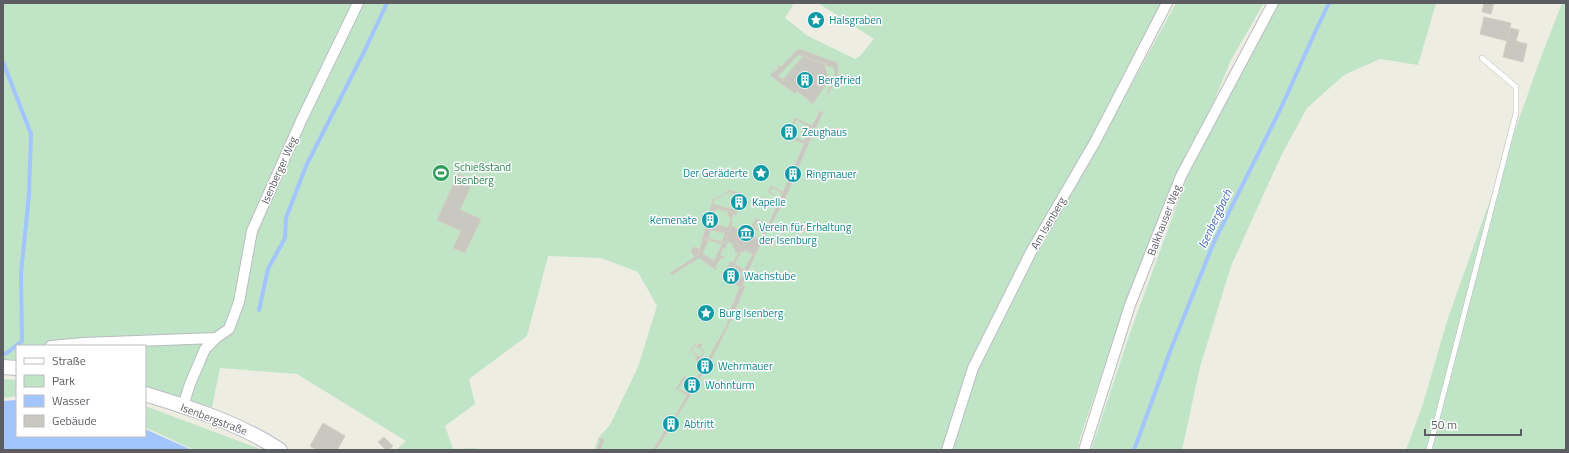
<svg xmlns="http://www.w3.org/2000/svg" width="1569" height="453" viewBox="0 0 1569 453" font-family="'Titillium Web',sans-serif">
  <rect width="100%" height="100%" fill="#edede2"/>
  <path fill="#bfe5c6" d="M3,3H794L785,18L808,36L855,59L860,56L874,39L818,3H1162L1089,147L1027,250L944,450H594L599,437L610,425L638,367L657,306L638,272L601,258L548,256L527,336L469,379L475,404L445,426L453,449L477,448L476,450H396L406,441L297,374L220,368L212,407L145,386V346H17V360L3,359Z
    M1176,3H1264L1231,60L1214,101L1176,178L1134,280L1082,432L1077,450H950L976,373L1035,255L1098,146Z
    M1277,3H1436L1418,65L1380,59L1344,75L1307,108L1281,156L1231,266L1200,367L1182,450H1091L1131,330L1188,175Z
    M1562,3H1566V450H1406L1422,407L1448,318L1540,60Z
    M3,379L17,380V396L3,398Z
    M145,406L260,449L261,450H194L145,427Z"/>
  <path fill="#a2c5fe" d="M17,400V436H145V429L192,450H3V401Z"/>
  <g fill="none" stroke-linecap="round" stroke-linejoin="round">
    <path stroke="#a2c5fe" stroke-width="4" d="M3,62L31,134L29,195L21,273L22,341L7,353L3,354
      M259,310L268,269L285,238L286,218L306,166L365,50L387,3
      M1134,450L1171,349L1214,242L1280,110L1317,28L1329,3"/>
  </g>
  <path fill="#c8c7c0" stroke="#d2d0c1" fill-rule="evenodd" d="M1484,3H1494L1491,14L1482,12Z
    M1484,17L1511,23L1507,41L1480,34Z
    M1510,28L1519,30L1516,41L1527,44L1523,62L1503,57Z
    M799,49L838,63V76L828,94H827L835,73L834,68L800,55H798L778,76L783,80L780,83L770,75L779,68L777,67L779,65L781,67L796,51Z
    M803,56L826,64L825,67L828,76V81L813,104L797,91L795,94L780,83Z
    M820,111L823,112L811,138L812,139L810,140L784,201L762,241L761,240L779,201L812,126Z
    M795,118L812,126L804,144L787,135ZM796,120L810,127L804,141L789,134Z
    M458,174L473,181L460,210L481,219L465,253L453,248L461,231L437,220Z
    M771,186L783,192L779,201V199L768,192ZM772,188L782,193L779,198L770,192Z
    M728,190L742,193L737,213L711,206L713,199L728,193ZM729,192L739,195L735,210L713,204L714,200Z
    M711,206L737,213L736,215L733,214L731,222L733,223L729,232L706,225ZM715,209L729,212L728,216L731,217L728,228L712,223Z
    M756,218L768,225L765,232L752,226ZM757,221L767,226L764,231L754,227Z
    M706,225L729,232L725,240L728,242L727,244L703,238ZM711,230L725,233L722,242L708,238Z
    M732,226L742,231L743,229L750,233L749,234L762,241L755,255L745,250L743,252L741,251L738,253L735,251L734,248L732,246L733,244L725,240Z
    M752,226L765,232L761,240L749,234ZM753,228L763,233L760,239L750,234Z
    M703,238L727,244L725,248H723L720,255L724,257L723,259L721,258L715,267L717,268L716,270L699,258L698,255ZM708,240L722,244L714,261L703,254Z
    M693,247L700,249L698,255L699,258L672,275L670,273L695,257L691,252Z
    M745,250L755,255L747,274L732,265L739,252L741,251L743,252ZM745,250L753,254L744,270L735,264L738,256H739L741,251L744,252Z
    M730,261L733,263L732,265L747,274L741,288L722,274L730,264L729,263ZM731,267L743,274L740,278L726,270Z
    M742,285L745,286L734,314L714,354L688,399L656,450H653L666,429H668L675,419L674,418L726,327L731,313L729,311L736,298H735L740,287L741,288Z
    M700,343L702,344L700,348L705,352L698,362L695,359L697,356L690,350L695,344L697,346ZM695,345L704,352L700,357L691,350Z
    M684,376L694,383L687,395L676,389ZM685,378L692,383L687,393L678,389Z
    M323,423L345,436L337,450H317L310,446Z
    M384,437L393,446L389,450H386L378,442Z
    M599,438L604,439L601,450H597L600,440L599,439Z"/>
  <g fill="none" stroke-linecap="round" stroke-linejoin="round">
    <g stroke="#babbc1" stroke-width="6">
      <path id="lane" d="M1429,450L1516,113V87L1482,58"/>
    </g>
    <g stroke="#babbc1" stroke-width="12">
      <path id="street" d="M51,346L84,343L216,338
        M183,406L190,384L205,349L216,338L229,329L239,302L252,231L301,121L358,3
        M947,450L973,368L1031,252L1095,142L1167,3
        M1084,450L1130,305L1181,176L1273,3"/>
    </g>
    <g stroke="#bbbdc4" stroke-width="16">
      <path id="secondary" d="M3,367L17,368
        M145,394C191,408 239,423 280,450"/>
    </g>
    <use href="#lane" stroke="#fff" stroke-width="5"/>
    <use href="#street" stroke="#fff" stroke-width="10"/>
    <use href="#secondary" stroke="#fff" stroke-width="14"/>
  </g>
  <defs>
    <g id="sight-disc" transform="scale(0.9)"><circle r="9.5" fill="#0f9aa8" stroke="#fff"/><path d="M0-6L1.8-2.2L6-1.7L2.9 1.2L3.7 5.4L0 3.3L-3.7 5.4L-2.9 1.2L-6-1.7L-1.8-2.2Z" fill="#fff"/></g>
    <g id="building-disc" transform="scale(0.9)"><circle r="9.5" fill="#0f9aa8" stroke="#fff"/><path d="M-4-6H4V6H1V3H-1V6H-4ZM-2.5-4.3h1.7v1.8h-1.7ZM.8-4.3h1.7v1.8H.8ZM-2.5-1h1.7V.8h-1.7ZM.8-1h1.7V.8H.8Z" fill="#fff"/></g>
    <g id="stadium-disc" transform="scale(0.9)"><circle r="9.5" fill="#2e9e5b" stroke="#fff"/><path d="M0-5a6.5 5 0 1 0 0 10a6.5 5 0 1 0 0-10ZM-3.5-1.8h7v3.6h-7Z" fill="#fff"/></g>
    <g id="museum-disc" transform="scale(0.9)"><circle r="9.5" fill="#0f9aa8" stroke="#fff"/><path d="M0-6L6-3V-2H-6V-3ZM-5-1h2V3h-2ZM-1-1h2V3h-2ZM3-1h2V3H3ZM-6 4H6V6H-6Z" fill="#fff"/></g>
  </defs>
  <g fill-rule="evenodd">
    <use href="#sight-disc" x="816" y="20"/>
    <use href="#building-disc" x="805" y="80"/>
    <use href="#building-disc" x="789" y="132"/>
    <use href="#stadium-disc" x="441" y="173"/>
    <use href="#sight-disc" x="761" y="173"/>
    <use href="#building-disc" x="793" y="174"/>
    <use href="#building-disc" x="739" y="202"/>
    <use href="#building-disc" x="710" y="220"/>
    <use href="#museum-disc" x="746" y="233"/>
    <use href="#building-disc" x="731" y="276"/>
    <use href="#sight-disc" x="706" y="313"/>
    <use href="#building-disc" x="705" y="366"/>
    <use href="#building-disc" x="692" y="385"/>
    <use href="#building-disc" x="671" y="424"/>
  </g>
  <g text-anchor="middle" stroke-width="3" stroke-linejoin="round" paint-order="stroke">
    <g font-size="11" fill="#0d838f" stroke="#fff" text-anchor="start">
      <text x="829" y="24">Halsgraben</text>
      <text x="818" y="84">Bergfried</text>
      <text x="802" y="136">Zeughaus</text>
      <text x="748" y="177" text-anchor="end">Der Geräderte</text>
      <text x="806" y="178">Ringmauer</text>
      <text x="752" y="206">Kapelle</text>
      <text x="697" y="224" text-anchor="end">Kemenate</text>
      <text x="759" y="231">Verein für Erhaltung<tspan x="759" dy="13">der Isenburg</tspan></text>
      <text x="744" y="280">Wachstube</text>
      <text x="719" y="317">Burg Isenberg</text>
      <text x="718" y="370">Wehrmauer</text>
      <text x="705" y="389">Wohnturm</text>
      <text x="684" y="428">Abtritt</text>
    </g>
    <g font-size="11" fill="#27864d" stroke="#fff" text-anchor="start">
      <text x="454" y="171">Schießstand<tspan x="454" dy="13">Isenberg</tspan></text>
    </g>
    <g font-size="11" fill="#5b5d63" stroke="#fff">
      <text transform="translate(279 170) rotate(-66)" y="4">Isenberger Weg</text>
      <text transform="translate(1164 220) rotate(-69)" y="4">Balkhauser Weg</text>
      <text transform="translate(1048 223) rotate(-60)" y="4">Am Isenberg</text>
      <text transform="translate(214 419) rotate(21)" y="4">Isenbergstraße</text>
    </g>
    <g font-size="12" font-style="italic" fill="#446bc1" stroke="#fff">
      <text transform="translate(1215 219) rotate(-65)" y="4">Isenbergbach</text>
    </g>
  </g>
  <rect width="1569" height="453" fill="none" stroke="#5b5d63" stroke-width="8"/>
  <rect x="16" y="345" width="130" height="92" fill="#ffffff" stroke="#bdbec1"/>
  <rect x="24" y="358" width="20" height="6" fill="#ffffff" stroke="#bdbec1"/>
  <text x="52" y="365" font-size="12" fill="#5b5d63">Straße</text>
  <rect x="24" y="375" width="20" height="12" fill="#bfe5c6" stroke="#bdbec1"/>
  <text x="52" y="385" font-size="12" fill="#5b5d63">Park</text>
  <rect x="24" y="395" width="20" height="12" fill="#a2c5fe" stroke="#bdbec1"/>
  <text x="52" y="405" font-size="12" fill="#5b5d63">Wasser</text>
  <rect x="24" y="415" width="20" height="12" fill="#c8c7c0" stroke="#bdbec1"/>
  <text x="52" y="425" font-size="12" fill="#5b5d63">Gebäude</text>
  <path d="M1425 429v6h96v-6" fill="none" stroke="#5b5d63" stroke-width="2"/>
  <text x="1431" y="429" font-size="12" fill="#5b5d63" stroke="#ffffff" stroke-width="3" paint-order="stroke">50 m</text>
</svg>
